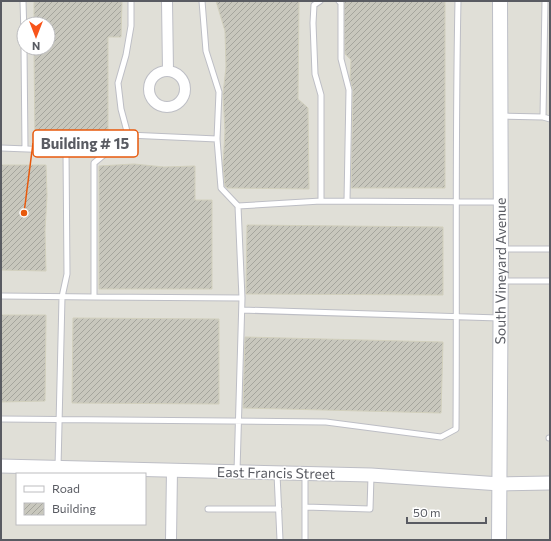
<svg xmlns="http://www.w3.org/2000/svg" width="551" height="541" viewBox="0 0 551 541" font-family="Commissioner,sans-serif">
  <defs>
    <pattern id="building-hatch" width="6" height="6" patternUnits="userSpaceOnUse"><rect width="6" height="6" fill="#c8c7bd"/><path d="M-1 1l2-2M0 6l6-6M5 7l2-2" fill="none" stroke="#a5a59d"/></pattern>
  </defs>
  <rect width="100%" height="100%" fill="#ededdf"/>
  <path fill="#e0dfd7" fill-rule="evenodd" d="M1,1H550V540H1ZM24,24H48V48H24ZM17,474H145V524H17Z"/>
  <path fill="url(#building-hatch)" stroke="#d2d0bd" d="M34,1H122L121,37H108V143L35,141L34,48H48V24H34Z
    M216,1H299L298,99L308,108L309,189L227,188L225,186L223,165L225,131L223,94L226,67L225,31Z
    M344,1H445V188H351L353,90L350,79L351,60L345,54Z
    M134,164L164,167L195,166V200H212V289H99V166Z
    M1,165H46L47,196L45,230L46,271L1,270Z
    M247,225L443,227V295L246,294Z
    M1,315H46L45,401L1,402Z
    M73,318L219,319V404L72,403Z
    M245,337L443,342L441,413L243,408Z"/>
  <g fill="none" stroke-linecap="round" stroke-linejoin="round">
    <g stroke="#bdbec5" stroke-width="7">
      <path id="service" d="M23,1L24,35
        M320,1L314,5L313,23L315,74L321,95V201
        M339,1L341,3V59L349,90L347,201
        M24,48L25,149
        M502,116L543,117L545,1
        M543,117L550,119
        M128,135L121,109L118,83L126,55L131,26V1
        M217,139L221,188L238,206
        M1,148L107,152
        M501,249H550
        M502,281H550
        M1,296L94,297V163L128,135L217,139L219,92L206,51L202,1
        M94,297L242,298
        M242,310L499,318
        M1,419L326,422L441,437L456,429C457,286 455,144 458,1
        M549,438H550
        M58,467L62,297L67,274L66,151
        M237,471L242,298L238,206L321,201L499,202
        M277,474L280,540
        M305,474V540
        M305,507L370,509L371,476
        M208,509H279"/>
    </g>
    <g stroke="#bdbec5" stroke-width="12">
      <path id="minor" d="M167,1L168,71
        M149 89a18 18 0 1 1 36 0a18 18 0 1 1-36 0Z
        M171,540L172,470"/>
    </g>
    <g stroke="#bdbec5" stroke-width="15">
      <path id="tertiary" d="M1,466L371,475L500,484L550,483"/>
    </g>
    <g stroke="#bdbfc7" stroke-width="16">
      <g id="secondary">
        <path id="s1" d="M499,540L501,249L500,1"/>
      </g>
    </g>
    <use href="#service" stroke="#fff" stroke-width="5"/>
    <use href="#minor" stroke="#fff" stroke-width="10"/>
    <use href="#tertiary" stroke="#fff" stroke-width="13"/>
    <use href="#secondary" stroke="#fff" stroke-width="14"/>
  </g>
  <g text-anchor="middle" stroke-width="3" stroke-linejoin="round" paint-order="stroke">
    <g font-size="14" fill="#595b62" stroke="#fff">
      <text dy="5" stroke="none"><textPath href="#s1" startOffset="269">South Vineyard Avenue</textPath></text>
      <text transform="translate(276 473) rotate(1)" y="5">East Francis Street</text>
    </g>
  </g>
  <path fill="none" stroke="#e8590c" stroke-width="1.5" d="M24 213L33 143"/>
  <circle fill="#e8590c" stroke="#fff" stroke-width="1.5" cx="24" cy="213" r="4"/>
  <rect fill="#fff" stroke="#e8590c" stroke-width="1.5" x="33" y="130" width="105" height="27" rx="4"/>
  <g font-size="15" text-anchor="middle" font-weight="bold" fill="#595b62">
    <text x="85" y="149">Building # 15</text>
  </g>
  <rect width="551" height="541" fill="none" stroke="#595b62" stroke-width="4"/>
  <rect x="16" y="473" width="130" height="52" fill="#ffffff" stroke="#bdbdc0"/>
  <rect x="24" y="486" width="20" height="6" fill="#ffffff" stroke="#bdbdc0"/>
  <text x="52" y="493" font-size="12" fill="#595b62">Road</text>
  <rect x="24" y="503" width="20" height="12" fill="url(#building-hatch)" stroke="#bdbdc0"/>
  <text x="52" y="513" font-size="12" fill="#595b62">Building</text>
  <g transform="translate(36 36) rotate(180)"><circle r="19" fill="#ffffff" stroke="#bdbdc0"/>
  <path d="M0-3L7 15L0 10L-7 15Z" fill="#f8541a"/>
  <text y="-6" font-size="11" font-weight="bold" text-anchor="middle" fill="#595b62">N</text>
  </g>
  <path d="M407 517v6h79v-6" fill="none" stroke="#595b62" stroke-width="2"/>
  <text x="413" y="517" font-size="12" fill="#595b62" stroke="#ffffff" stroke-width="3" paint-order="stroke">50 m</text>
</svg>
